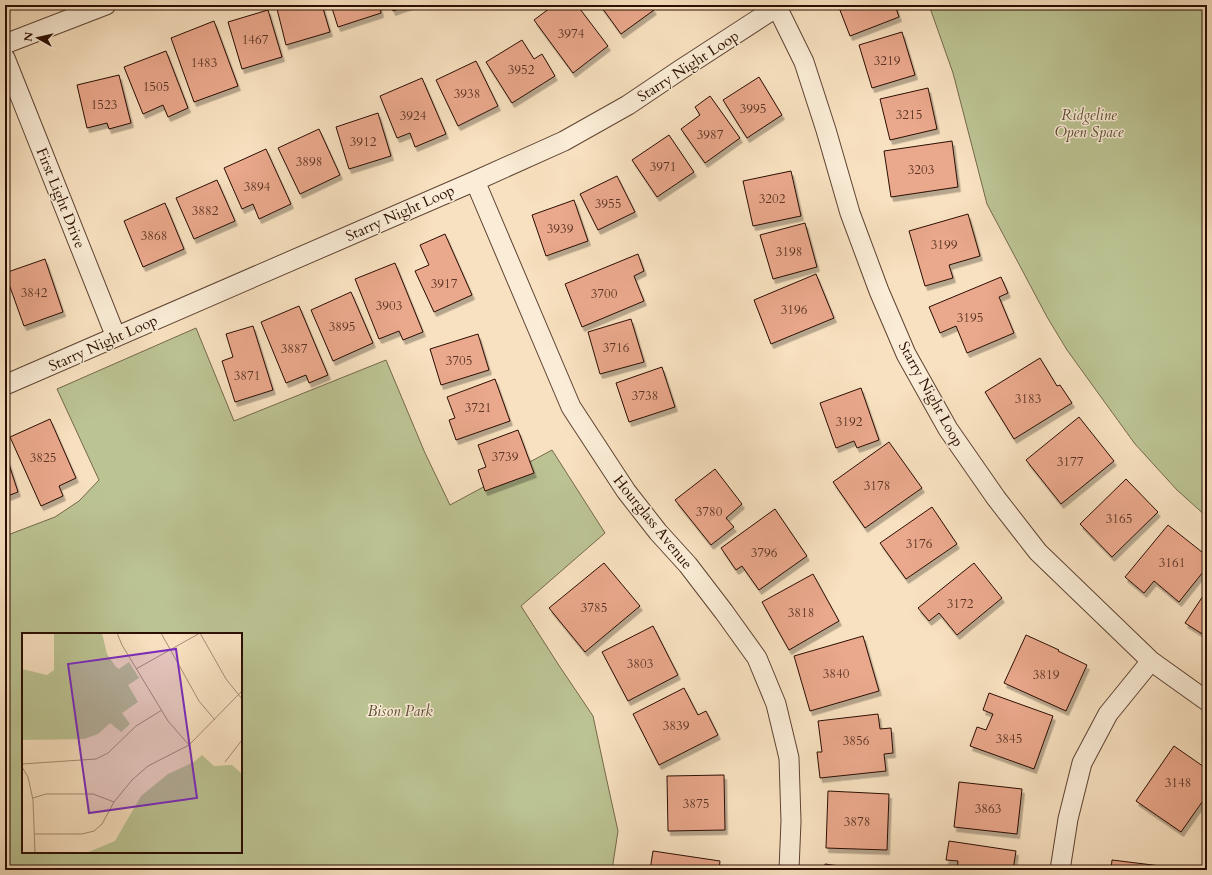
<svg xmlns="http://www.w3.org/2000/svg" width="1212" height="875" viewBox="0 0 1212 875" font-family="Cardo,serif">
  <defs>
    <filter id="shadow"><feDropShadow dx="2.5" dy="4.5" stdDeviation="0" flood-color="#0004"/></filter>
  </defs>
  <rect width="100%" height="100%" fill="#f8e1c0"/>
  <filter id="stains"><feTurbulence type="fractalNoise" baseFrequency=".005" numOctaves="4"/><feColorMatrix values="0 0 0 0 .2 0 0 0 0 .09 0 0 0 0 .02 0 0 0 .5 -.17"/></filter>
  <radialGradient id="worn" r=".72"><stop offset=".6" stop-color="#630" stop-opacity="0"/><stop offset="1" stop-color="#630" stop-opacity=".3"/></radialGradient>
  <path fill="#bcc393" stroke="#74684a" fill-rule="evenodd" d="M929,5H1207V517L1177,490L1135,444L1067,350L1047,317L987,204L953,73Z
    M196,328L234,421L386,360L425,453L450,505L552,450L605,533L521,606L558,664L593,716L605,772L618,831L612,870H5V536L55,517L79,501L99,480L57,389ZM23,634H241V852H23Z"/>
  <path fill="#eaa88c" stroke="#2b0e02" filter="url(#shadow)" d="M276,5H322L330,32L286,45Z
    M331,5H379L381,13L338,27Z
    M391,5H410L393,11Z
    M554,5H577L608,46L573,73L534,20Z
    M600,5H650L654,10L621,34Z
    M838,5H895L899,17L850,36Z
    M268,10L282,57L242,69L228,22Z
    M214,21L238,86L194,102L171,38Z
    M902,32L915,75L872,88L859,45Z
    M522,40L534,59L542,54L555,76L512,103L486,62Z
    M166,51L188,108L168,117L163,105L143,114L124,67Z
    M476,61L498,106L458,126L436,80Z
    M119,75L131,123L109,129L107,123L87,128L77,85Z
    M759,77L782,115L747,138L723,100Z
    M422,78L446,134L415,147L410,133L397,138L380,96Z
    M928,88L937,129L890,140L880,99Z
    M710,96L740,138L705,163L681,129L700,115L695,107Z
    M378,113L391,156L349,169L336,127Z
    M319,129L340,175L300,194L278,148Z
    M669,135L694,172L657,197L632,160Z
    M952,141L958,187L891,197L884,151Z
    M266,149L291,204L259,219L253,204L242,209L224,168Z
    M791,171L801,216L753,226L743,181Z
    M617,176L635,212L598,230L580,194Z
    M217,180L235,221L194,239L176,198Z
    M574,200L588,241L546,256L532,215Z
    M165,203L184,249L143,267L124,221Z
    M968,214L980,256L949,265L953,278L925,286L909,231Z
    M805,223L817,267L773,279L760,235Z
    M445,234L472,295L434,312L415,271L429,265L420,245Z
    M638,254L644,271L634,276L644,301L582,327L565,284Z
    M45,259L63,312L24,326L5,273Z
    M395,263L423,332L403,340L399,331L379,339L355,279Z
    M816,274L834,318L771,344L754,300Z
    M1001,277L1008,293L999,297L1014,333L967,353L956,326L940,333L929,307Z
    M351,292L373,343L333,361L311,310Z
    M299,306L328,375L309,383L306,375L286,383L261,322Z
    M631,319L644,362L600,374L588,332Z
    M253,326L273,390L235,402L222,361L233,357L226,334Z
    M478,334L489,370L441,385L430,349Z
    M1040,358L1057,386L1060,385L1072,403L1014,439L985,392Z
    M662,367L675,407L629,422L616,383Z
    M495,379L510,421L456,440L449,420L455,418L447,397Z
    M861,388L879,440L857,448L854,441L836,448L820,403Z
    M1079,417L1114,461L1061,504L1026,460Z
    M50,419L76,478L59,486L63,496L41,506L10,437Z
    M518,430L534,473L485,491L478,470L486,467L478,445Z
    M889,442L922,488L865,528L833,482Z
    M5,452L18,492L5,497Z
    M715,469L742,504L726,518L734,527L711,545L675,500Z
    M1126,479L1158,512L1112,557L1080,524Z
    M932,507L957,544L906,579L880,543Z
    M775,509L807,556L759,590L742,566L736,570L721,548Z
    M1168,525L1207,556V567L1179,602L1154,581L1144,593L1125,577Z
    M604,563L640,606L585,652L549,608Z
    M974,563L1002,598L957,635L939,613L929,621L918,608Z
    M813,574L839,621L789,650L762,602Z
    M1207,590V637L1185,623Z
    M653,626L678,675L628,701L602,652Z
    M1026,635L1059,650L1058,651L1087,665L1066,711L1004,683Z
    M863,636L879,691L810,711L794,656Z
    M684,688L698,715L706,711L718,735L659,765L633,714Z
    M989,693L1053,716L1034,769L970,746L977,727L986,730L993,714L983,710Z
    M878,714L880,729L891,728L893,753L884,754L886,771L820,778L817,752H822L818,721Z
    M1174,746L1207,769V795L1181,832L1136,801Z
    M724,775L725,830L668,831L667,776Z
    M959,782L1022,789L1017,834L954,827Z
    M828,791L889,794L887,850L826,848Z
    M1207,834V842L1203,840Z
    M949,841L1016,851L1013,870H957L958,861L946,860Z
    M653,851L720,861L719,870H650Z
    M1112,860L1169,867L1168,870H1111Z
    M825,864L869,870H824Z"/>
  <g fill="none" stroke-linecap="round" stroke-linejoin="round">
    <g stroke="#5e4332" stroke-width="21">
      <path id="street" d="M776,5L804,62L826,130L850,213L879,291L906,354L948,429L996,498L1038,552L1151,661L1207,701
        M5,44L106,5
        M5,58L116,337
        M475,181L571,407L626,491L658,532L688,565L724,612L757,658L776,704L789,758L791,821L789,870
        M5,385L475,181L564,141L628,105L680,70L777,7
        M1060,870L1068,819L1082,763L1108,714L1151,661"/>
    </g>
    <use href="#street" stroke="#faecd6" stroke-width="19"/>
  </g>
  <g text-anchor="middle" stroke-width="3" stroke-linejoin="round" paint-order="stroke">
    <g font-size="13" fill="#5b3424">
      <text x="571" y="38">3974</text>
      <text x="255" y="44">1467</text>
      <text x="887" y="65">3219</text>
      <text x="204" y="67">1483</text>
      <text x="521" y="74">3952</text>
      <text x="156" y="91">1505</text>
      <text x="467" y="98">3938</text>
      <text x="104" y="109">1523</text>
      <text x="753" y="113">3995</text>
      <text x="909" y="119">3215</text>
      <text x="413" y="120">3924</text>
      <text x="710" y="139">3987</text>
      <text x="363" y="146">3912</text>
      <text x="309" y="166">3898</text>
      <text x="663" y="171">3971</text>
      <text x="921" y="174">3203</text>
      <text x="257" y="191">3894</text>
      <text x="772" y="203">3202</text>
      <text x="608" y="208">3955</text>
      <text x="205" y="215">3882</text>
      <text x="560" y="233">3939</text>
      <text x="154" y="240">3868</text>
      <text x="944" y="249">3199</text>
      <text x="789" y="256">3198</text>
      <text x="444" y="288">3917</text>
      <text x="34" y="297">3842</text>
      <text x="604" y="298">3700</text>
      <text x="389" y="310">3903</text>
      <text x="794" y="314">3196</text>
      <text x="970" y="322">3195</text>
      <text x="342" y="331">3895</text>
      <text x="616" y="352">3716</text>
      <text x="294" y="353">3887</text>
      <text x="459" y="365">3705</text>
      <text x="247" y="380">3871</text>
      <text x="645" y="400">3738</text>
      <text x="1028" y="403">3183</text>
      <text x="478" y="412">3721</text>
      <text x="849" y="426">3192</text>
      <text x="505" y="461">3739</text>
      <text x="43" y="462">3825</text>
      <text x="1070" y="466">3177</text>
      <text x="877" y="490">3178</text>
      <text x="709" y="516">3780</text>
      <text x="1119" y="523">3165</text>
      <text x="919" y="548">3176</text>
      <text x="764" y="557">3796</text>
      <text x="1172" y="567">3161</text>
      <text x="960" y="608">3172</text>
      <text x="594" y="612">3785</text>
      <text x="801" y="617">3818</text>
      <text x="640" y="668">3803</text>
      <text x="836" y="678">3840</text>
      <text x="1046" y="679">3819</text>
      <text x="676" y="730">3839</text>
      <text x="1009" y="743">3845</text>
      <text x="856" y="745">3856</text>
      <text x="1178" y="787">3148</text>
      <text x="696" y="808">3875</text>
      <text x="988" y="813">3863</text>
      <text x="857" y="826">3878</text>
    </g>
    <g font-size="15" fill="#2b0e02" stroke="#faecd6">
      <text transform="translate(688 66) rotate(-33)" y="5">Starry Night Loop</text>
      <text transform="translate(61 198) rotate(68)" y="5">First Light Drive</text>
      <text transform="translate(400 213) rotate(-24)" y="5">Starry Night Loop</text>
      <text transform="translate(103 343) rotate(-24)" y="5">Starry Night Loop</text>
      <text transform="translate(931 394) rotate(61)" y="5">Starry Night Loop</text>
      <text transform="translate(653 522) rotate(51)" y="5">Hourglass Avenue</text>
    </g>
    <g font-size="15" font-style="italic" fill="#5e4d35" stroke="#faecd6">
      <text x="1089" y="120">Ridgeline<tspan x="1089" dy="17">Open Space</tspan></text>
      <text x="400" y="716">Bison Park</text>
    </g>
  </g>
  <g transform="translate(22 633)">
    <rect width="220" height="220" fill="#f8e1c0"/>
    <path d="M32,0H80L85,21L94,34L97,36L107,29L117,45L106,52L116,69L100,80L108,91L99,99L88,90L76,101L62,106L0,107V36L25,42L32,37ZM180,122L192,133L210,132L220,141V220H64L93,208L119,163L146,141L172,129Z" fill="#bcc393"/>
    <path fill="none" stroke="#a68d74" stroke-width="1" d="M95,0L100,12L146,88L167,112M139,0L177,68L193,87M114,36L178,0L204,46L220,66M203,129L220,107M0,131L74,126L86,120L114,93L140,77M0,134L6,144L11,167L13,220M11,165L24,161H71L92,169M13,201H60L72,198L80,191L92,169L110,147L126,133L167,112L220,58"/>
    <path fill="#7b2cbf" fill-opacity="0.15" stroke="#7b2cbf" stroke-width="2" d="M154,16L175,165L67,180L46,31Z"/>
    <rect width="220" height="220" fill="none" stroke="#2b0e02" stroke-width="2"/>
  </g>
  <rect width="1212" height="875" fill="none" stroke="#f8e1c0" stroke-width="20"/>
  <rect x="6" y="6" width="1200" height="863" fill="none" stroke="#2b0e02" stroke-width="2"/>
  <rect x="10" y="10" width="1192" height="855" fill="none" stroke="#2b0e02"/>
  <g transform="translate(38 38) rotate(278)" stroke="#faecd6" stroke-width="3" paint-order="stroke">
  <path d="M0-3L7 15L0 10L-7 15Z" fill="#2b0e02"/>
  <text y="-6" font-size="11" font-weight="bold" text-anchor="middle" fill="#2b0e02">N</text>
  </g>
  <rect width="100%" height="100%" filter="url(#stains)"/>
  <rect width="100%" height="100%" fill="url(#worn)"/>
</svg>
